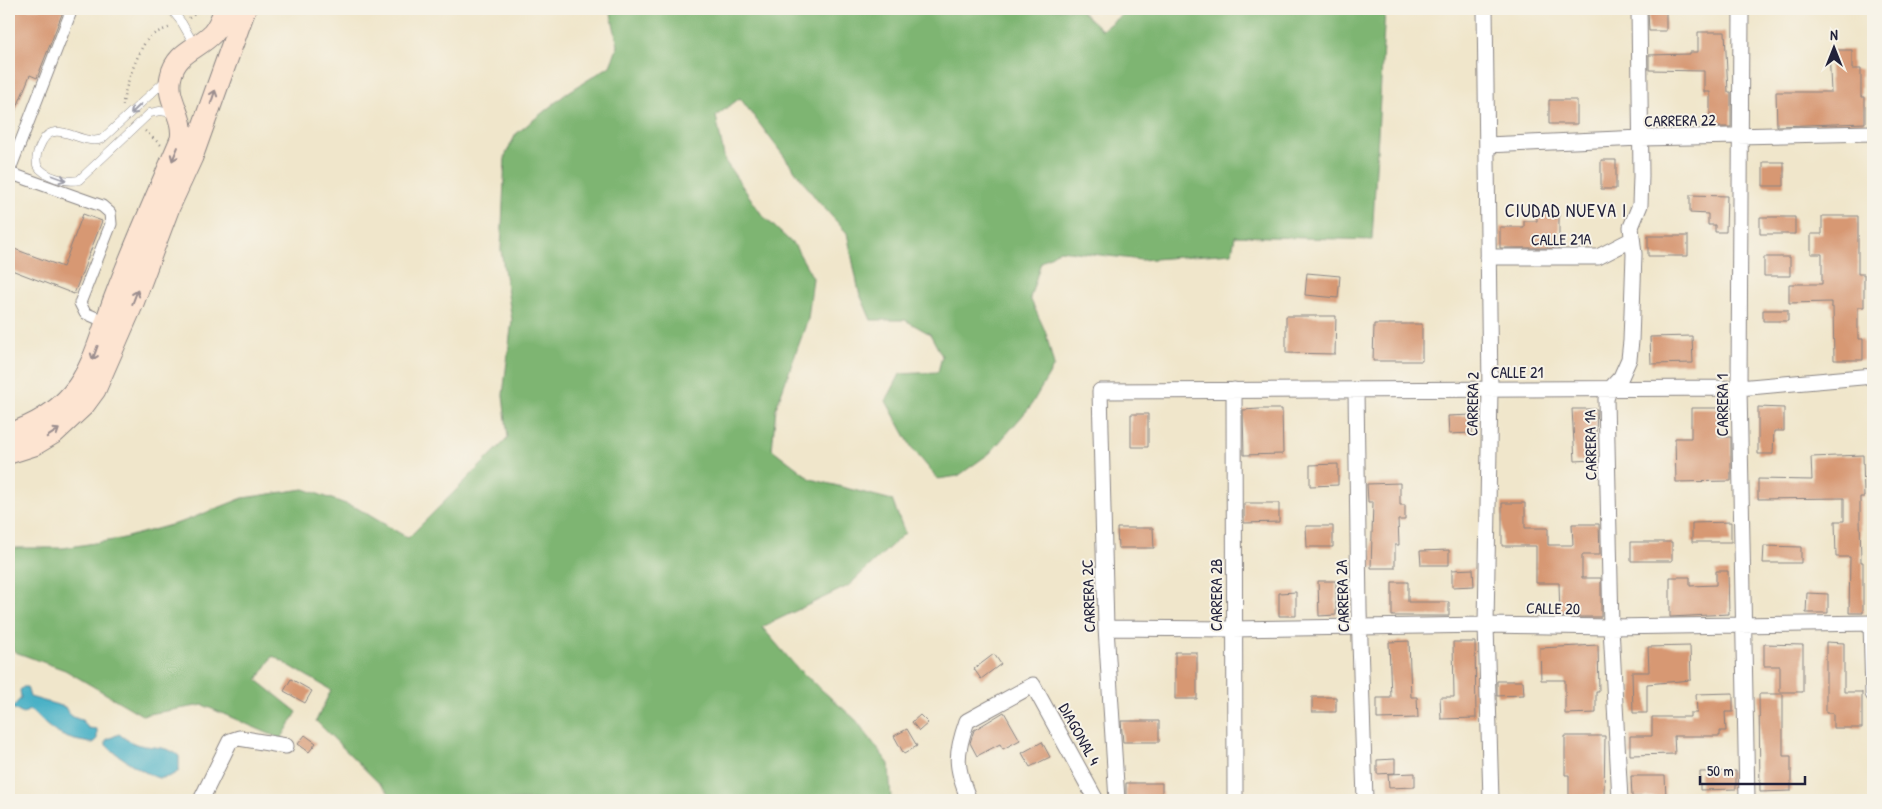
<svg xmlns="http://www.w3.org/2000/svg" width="1882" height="809" viewBox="0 0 1882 809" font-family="'Patrick Hand',sans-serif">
  <rect width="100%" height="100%" fill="#f7f3e8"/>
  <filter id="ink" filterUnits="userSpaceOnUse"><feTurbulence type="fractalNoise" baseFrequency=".02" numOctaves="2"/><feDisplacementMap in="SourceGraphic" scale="10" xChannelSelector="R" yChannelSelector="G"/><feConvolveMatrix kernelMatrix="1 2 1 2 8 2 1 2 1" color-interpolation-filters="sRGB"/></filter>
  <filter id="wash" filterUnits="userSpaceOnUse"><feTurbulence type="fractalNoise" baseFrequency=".0096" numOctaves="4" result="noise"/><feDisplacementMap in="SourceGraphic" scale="20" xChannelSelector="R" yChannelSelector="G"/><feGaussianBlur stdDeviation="1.12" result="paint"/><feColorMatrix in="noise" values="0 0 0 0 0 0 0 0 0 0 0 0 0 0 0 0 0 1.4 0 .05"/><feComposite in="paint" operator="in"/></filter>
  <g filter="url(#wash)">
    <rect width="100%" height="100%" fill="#f0e6cb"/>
    <path fill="#7eb572" stroke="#506c56" d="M610,9H1079L1102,30L1129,9H1385L1372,240L1235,236L1232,253L1141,260L1060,250L1041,262L1030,298L1046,333L1054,366L1030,407L990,453L958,476L938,479L912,448L886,401L900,374L938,372L942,356L930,334L905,320H871L859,292L847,233L817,200L740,98L716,116L725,161L762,215L795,246L813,278L808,319L776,408L772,449L811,479L892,500L905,533L848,586L762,627L798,669L856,720L889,764L891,800H396L316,721L331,690L273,656L257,680L297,712L281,739L203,705L142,715L65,670L15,652L9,643V548H63L120,539L182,522L243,498L304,489L357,508L408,538L508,438L503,395L512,320L501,250L505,156L516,134L567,93L610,66L618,46Z"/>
    <path fill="#48b1c6" stroke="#356a80" d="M23,687H27L30,697L65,707C69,715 73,718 82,720L88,728L97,729V740L93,743C74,741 59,737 44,723C39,718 36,714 29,710L23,714L12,708L21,698L20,690Z
      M119,734C123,737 128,741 133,743C148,749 166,744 179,756V771C173,775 168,778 160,778C151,778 113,753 106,745V740Z"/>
    <g id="blocks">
      <path fill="#d79873" d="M9,9H64L37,78L30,75L9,127Z
        M1648,11H1666V31H1649Z
        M1698,32H1725L1728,92H1731V127H1710V92H1704V71L1649,70V55L1690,54V52H1698Z
        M1829,50H1852V69H1861V97H1865V123L1777,126L1776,92H1831Z
        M1549,100H1577V124H1549Z
        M1601,160H1616V189H1601Z
        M1763,162H1784V186H1763Z
        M1690,195L1727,196L1726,232H1715V225H1708V214L1690,213Z
        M83,214L102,221L74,294L9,269V247L63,267Z
        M1537,214H1559V248H1500V227H1524V221H1537Z
        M1822,216H1858V274H1864V307H1858V339H1863V360H1834L1833,307H1831V302L1789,303V284H1822V254H1811V234H1822Z
        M1760,217H1795V234H1760Z
        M1648,236H1688V256H1648Z
        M1764,257H1790V276H1764Z
        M1307,273L1340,276L1338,298L1305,295Z
        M1763,310H1788V321H1763Z
        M1286,316H1336L1335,354L1286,353Z
        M1374,324H1422V361H1373Z
        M1692,336L1693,363L1651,364L1650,337Z
        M1758,407L1784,408V431H1774L1773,454H1758Z
        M1691,408H1719V437H1731V481L1676,482L1675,438H1691Z
        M1259,409H1282L1283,454L1244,455L1243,410Z
        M1572,409H1597L1595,460L1575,461Z
        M1131,414H1148V447H1131Z
        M1472,415V433L1449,434L1448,416Z
        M1863,455L1864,497H1860V519L1861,562H1863V613H1849L1850,557H1836L1835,521H1844V498L1758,499V479L1812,480L1811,457Z
        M1338,464V485L1310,486V465Z
        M1400,483V505H1405V520H1398L1399,545H1395V568H1371L1373,502H1368L1367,484Z
        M1244,503H1279V522L1244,523Z
        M1502,503H1525V528H1548V545H1573L1572,524H1599L1600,555H1582V578H1601V617H1560L1559,583H1536V546H1502Z
        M1731,522V542H1692V523Z
        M1306,526H1333V547H1307Z
        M1117,528H1153L1154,548H1118Z
        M1631,542H1672V561H1631Z
        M1764,546L1801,547V563H1763Z
        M1449,550V565H1421L1420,551Z
        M1473,569L1474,586L1452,587V570Z
        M1716,571H1728L1729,614L1670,617V577H1690V586L1716,585Z
        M1318,581H1336V615L1319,616Z
        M1392,582H1408V602H1449V616H1392Z
        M1296,592V616H1279V593Z
        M1807,593L1828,594V613H1806Z
        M1409,641L1411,697H1417L1418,718L1377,719V698H1391L1389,642Z
        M1453,642H1475L1476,718L1441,719L1440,697H1454Z
        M1826,642L1844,643V692H1862V728H1833V713H1826Z
        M1764,644L1803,645V692H1780V666H1764Z
        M1598,645L1599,692H1596V713L1565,714V680H1541L1540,648Z
        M1690,646L1691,680L1647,684V713H1633L1632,672H1649L1648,647Z
        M1175,652H1197V699H1175Z
        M994,654L1001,664L981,679L974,669Z
        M291,679L312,691L305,703L284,691Z
        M1497,681H1523L1524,695L1497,696Z
        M1733,693V712H1725L1726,731H1720V736H1674L1675,754L1630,755V736H1652V717H1690V713H1697L1696,694Z
        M1759,694H1783V756H1791V791L1760,792Z
        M1312,697H1336V712H1312Z
        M1004,712L1020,740L1003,749L1000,744L977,756L970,743L974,730Z
        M920,715L928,723L919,731L912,722Z
        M1121,721H1159V742H1123Z
        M907,729L917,746L904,754L894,736Z
        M305,735L316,743L309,752L298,744Z
        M1565,736H1605L1604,796H1569V775H1565Z
        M1042,742L1050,757L1030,767L1022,753Z
        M1395,759V773L1377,774V760Z
        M1736,771V789L1700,790V772Z
        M1415,773V787L1389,788L1388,774Z
        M1631,776H1665L1666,797H1632Z
        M1126,783H1162V800H1126Z"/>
    </g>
  </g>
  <g filter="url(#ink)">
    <use href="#blocks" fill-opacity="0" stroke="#898483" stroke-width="1"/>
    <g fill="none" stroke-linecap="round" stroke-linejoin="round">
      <g stroke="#898483" stroke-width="9">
        <path id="service" d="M171,9L182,23L194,44
          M166,80L102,139C82,147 55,117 42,142C38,150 35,156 37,165C44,177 67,183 79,180L150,113L160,111L173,113"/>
      </g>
      <g stroke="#898483" stroke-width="13">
        <path id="pedestrian" d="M9,172L72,9
          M9,173L102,206L110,213L111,224L80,303L85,313L99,319"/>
      </g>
      <g stroke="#898483" stroke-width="17">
        <path id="minor" d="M1485,9L1490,389L1486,625L1491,800
          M1741,9L1739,388L1747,800
          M1487,145L1641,138L1873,133
          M1488,257H1598L1631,240
          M1234,390L1235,800
          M1356,390L1359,610L1365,800
          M1871,623L1873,694
          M1106,628L1233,629L1486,625L1611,627L1873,623
          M201,800L230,741L239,738L286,746
          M969,800C955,766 955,755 967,721L1033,685L1096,800
          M1117,800L1106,628L1100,391L1739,388L1873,376
          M1620,800L1611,627L1606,399L1609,390L1621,377L1629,359L1631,341L1634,254L1631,227L1640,205L1641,176L1639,9"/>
      </g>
      <g stroke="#898483" stroke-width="23">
        <path id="secondary" d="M9,434C34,426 55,414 72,394C95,367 102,330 115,297C135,244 159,191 181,139C185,116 165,100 171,76C176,52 198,49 213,33C219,26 222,17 225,9
          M9,453L34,445L54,433L84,405L95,390L133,303L169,207L192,157L245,9"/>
      </g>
      <path stroke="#898483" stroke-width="2.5" stroke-dasharray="1 4" stroke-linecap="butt" d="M189,18L202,9
        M123,106C122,94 139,49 147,40C152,33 163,30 171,27
        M145,131L161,145"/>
      <use href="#service" stroke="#fff" stroke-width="8"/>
      <use href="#pedestrian" stroke="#fff" stroke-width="11"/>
      <use href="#minor" stroke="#fff" stroke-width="15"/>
      <use href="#secondary" stroke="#fde4d1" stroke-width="21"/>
    </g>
    <defs><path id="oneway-shaft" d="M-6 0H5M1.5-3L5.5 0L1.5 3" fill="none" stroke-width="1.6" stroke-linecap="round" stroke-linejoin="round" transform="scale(1.25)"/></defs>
    <g stroke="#9a8d8e">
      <use href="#oneway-shaft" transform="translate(213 97) rotate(-72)"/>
      <use href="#oneway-shaft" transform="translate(175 154) rotate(113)"/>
      <use href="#oneway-shaft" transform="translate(135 297) rotate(-69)"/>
      <use href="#oneway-shaft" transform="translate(95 353) rotate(110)"/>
      <use href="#oneway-shaft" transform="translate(53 433) rotate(-33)"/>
    </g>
    <g stroke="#9c9ca7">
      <use href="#oneway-shaft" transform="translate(136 109) rotate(136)"/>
      <use href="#oneway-shaft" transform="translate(59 178) rotate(20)"/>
    </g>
  </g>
  <g text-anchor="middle" stroke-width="4" stroke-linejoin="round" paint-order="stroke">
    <g font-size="16" fill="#22223b" stroke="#f7f3e8">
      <text transform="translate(1680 120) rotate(-1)" y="6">CARRERA 22</text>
      <text transform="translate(1561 239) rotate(-1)" y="6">CALLE 21A</text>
      <text x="1517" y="378">CALLE 21</text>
      <text transform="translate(1472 404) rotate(-89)" y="6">CARRERA 2</text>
      <text transform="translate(1722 405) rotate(-90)" y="6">CARRERA 1</text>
      <text transform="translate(1590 445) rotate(-91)" y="6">CARRERA 1A</text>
      <text transform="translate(1216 595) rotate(-90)" y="6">CARRERA 2B</text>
      <text transform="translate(1088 596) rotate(-92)" y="6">CARRERA 2C</text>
      <text transform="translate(1342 596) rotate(-92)" y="6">CARRERA 2A</text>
      <text transform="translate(1553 608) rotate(1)" y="6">CALLE 20</text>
      <text transform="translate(1080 734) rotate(61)" y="6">DIAGONAL 4</text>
    </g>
    <g font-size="18" letter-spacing="1" fill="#22223b" stroke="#f7f3e8">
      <text x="1566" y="217">CIUDAD NUEVA I</text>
    </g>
  </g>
  <rect width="1882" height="809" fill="none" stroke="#f7f3e8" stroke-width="30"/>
  <g transform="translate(1834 48)" stroke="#f7f3e8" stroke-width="4" paint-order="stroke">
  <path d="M0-4L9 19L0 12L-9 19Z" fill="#22223b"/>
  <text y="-8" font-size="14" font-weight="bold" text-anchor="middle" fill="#22223b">N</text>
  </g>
  <path d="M1700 776v8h105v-8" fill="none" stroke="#22223b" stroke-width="2.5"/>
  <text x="1707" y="776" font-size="15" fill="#22223b" stroke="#f7f3e8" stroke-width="4" paint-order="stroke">50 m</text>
</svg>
